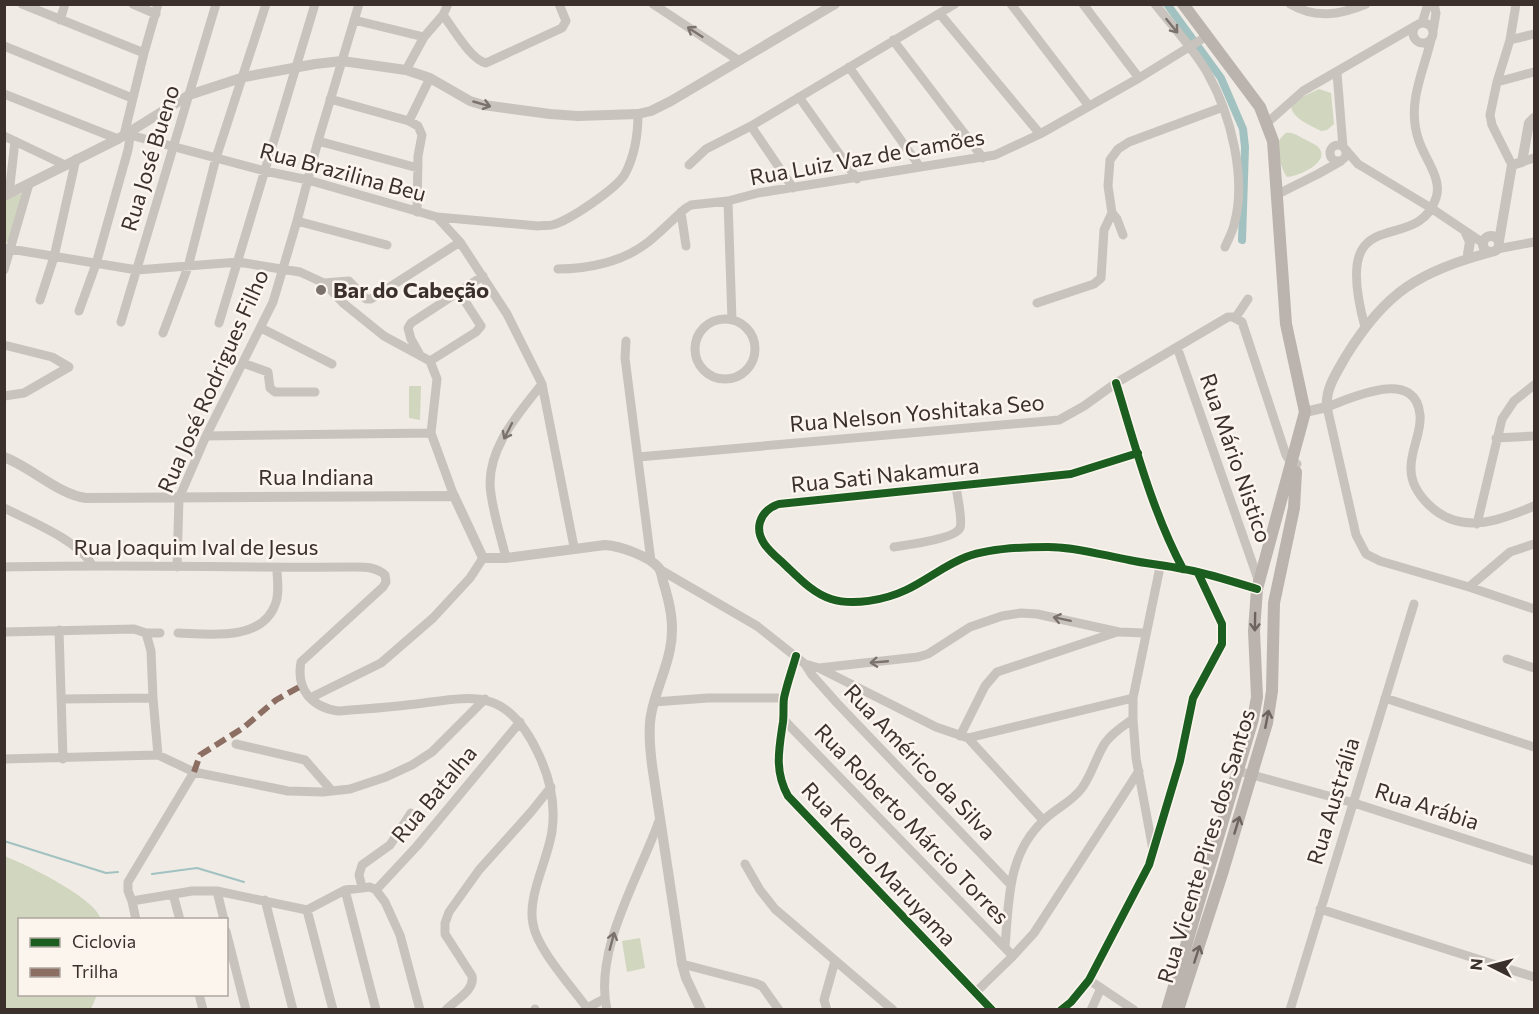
<svg xmlns="http://www.w3.org/2000/svg" width="1539" height="1014" viewBox="0 0 1539 1014" font-family="Commissioner,sans-serif">
  <rect width="100%" height="100%" fill="#f0ebe5"/>
  <path fill="#d1d6bf" d="M1319,89L1331,93L1334,124L1327,130L1321,131C1310,125 1291,118 1291,105L1296,100Z
    M1286,133C1293,132 1298,136 1304,139C1308,141 1313,143 1317,146C1334,161 1298,177 1287,177C1281,170 1276,149 1279,141C1280,139 1284,134 1286,133Z
    M23,193L9,242H5L4,199Z
    M409,386H421L420,420L409,418Z
    M4,856C26,864 95,898 101,919L20,920V994L97,995L91,1009H5Z
    M640,938L645,968L627,972L622,941Z"/>
  <g fill="none" stroke-linecap="round" stroke-linejoin="round">
    <path stroke="#a1c2c1" stroke-width="2" d="M4,841L106,873L118,872
      M152,874L197,868L244,882"/>
    <path stroke="#a1c2c1" stroke-width="8" d="M1167,4L1221,78L1243,129L1245,147L1242,240"/>
    <path stroke="#c9c3be" stroke-width="9" d="M22,4L144,53
      M133,4L156,14
      M653,4L738,60
      M1011,4L1089,106
      M1083,4L1139,78
      M1155,4C1173,27 1194,49 1208,74C1231,115 1247,179 1234,225C1232,233 1228,240 1225,247
      M1290,4C1315,19 1340,15 1366,4
      M940,14L1040,134
      M443,15C453,28 471,60 486,63L562,28L566,21L559,4
      M60,20L65,4
      M354,20L424,37
      M1413 33a10 10 0 1 1 20 0a10 10 0 1 1-20 0Z
      M1422,23L1428,4
      M1433,31L1436,13L1434,4
      M893,40L983,158
      M1510,40L1534,34
      M4,46L132,98
      M849,67L920,167
      M406,70L424,37L443,15L448,4
      M1337,73L1343,147
      M1497,82L1534,72
      M4,94L118,139
      M799,97L857,179
      M330,99L409,121L418,126L422,135L418,156L417,212
      M409,121L430,78
      M1267,123L1303,91L1417,25
      M751,126L793,188
      M124,135L144,53L158,4
      M130,135L265,171L308,180L437,217L460,242L507,314L542,384L574,547
      M4,136L65,165
      M318,141L418,168
      M1330 153a8 8 0 1 1 16 0a8 8 0 1 1-16 0Z
      M1345,149L1358,164L1431,208L1483,243
      M1522,162L1534,158
      M689,165L706,149L751,126L955,4
      M1512,165L1492,125L1490,115L1497,82L1510,40L1516,4
      M9,194L15,141
      M1276,195L1318,174L1341,161
      M728,201L732,320
      M681,212L686,246
      M1112,213L1117,219L1123,235
      M437,217L538,226C542,225 548,226 552,225C569,221 617,188 625,174C635,155 638,134 638,114
      M297,221L387,245
      M4,248L137,270L238,262L300,272L324,283L343,303L384,336L430,361L437,379L431,433L454,496
      M1497,249L1534,242
      M558,269C588,269 622,262 647,243C661,232 673,219 686,208L691,205L728,201L758,193L995,155L1040,134L1139,78L1207,36
      M4,270L29,184
      M324,283L349,281L366,299H371L460,242
      M40,300L54,257L76,159
      M1037,303L1094,284L1101,278L1104,230L1112,213L1108,186L1110,160L1118,149L1129,142L1223,107
      M79,311L96,264L128,150L131,131
      M1236,317L1248,299
      M695 349a30 30 0 1 1 60 0a30 30 0 1 1-60 0Z
      M121,322L216,4
      M219,323L315,4
      M1365,327C1329,194 1416,259 1436,198C1443,178 1423,157 1418,138C1407,103 1423,73 1431,40
      M261,328L332,364
      M163,333L188,267L216,158L266,4
      M626,341L625,358L651,561
      M4,345L52,357L69,367L24,393L4,396
      M1177,347L1259,582
      M420,355L411,339L408,328L411,323L483,276
      M430,361L476,332L481,326L459,292
      M243,363L268,372L270,388L275,392H315
      M1116,383C1135,445 1152,511 1183,569
      M206,436L431,433
      M1496,438L1534,436
      M1138,453L1071,474L779,504C770,507 763,512 760,522C755,540 772,553 783,563C797,576 812,593 831,599C853,606 885,600 906,590C927,580 945,565 966,557C990,548 1022,547 1048,547C1075,547 1102,555 1129,560C1147,564 1165,565 1183,569C1208,573 1233,582 1257,589
      M638,457L1059,420L1084,406L1116,383L1228,317H1233L1242,322L1286,455L1290,461L1297,464
      M1534,506C1499,521 1460,536 1428,504C1419,495 1411,482 1411,469C1410,451 1422,432 1420,415C1416,367 1351,398 1327,407L1356,535L1366,554L1380,561L1469,587L1534,609
      M4,508C30,521 78,540 92,565
      M1477,524L1502,419L1514,401L1534,385
      M894,547C906,545 955,539 960,528C963,520 957,496 956,486
      M506,558C501,537 494,516 491,494C484,452 518,414 542,384
      M4,567C121,564 238,568 354,567C366,567 376,567 385,575L386,582L383,587L301,662C296,689 311,707 338,711C361,709 384,708 407,705C469,698 504,683 537,751C550,777 556,803 552,831C548,860 527,896 533,924C537,949 572,987 587,1008L604,999
      M177,567L179,498L206,436L273,302L297,221L318,141L359,4
      M659,569L757,626L805,664L819,668L936,727L968,738L1043,820
      M1469,587L1510,552L1534,544
      M59,630L63,759
      M4,632L134,629L146,633L151,651L153,698L158,755
      M146,633H160
      M178,633C208,634 261,642 275,605C280,594 277,580 277,568
      M796,656C792,670 787,684 784,698C783,706 784,714 783,722C779,749 774,771 788,796L992,1010
      M1507,659L1534,668
      M805,664L812,675L837,703L1010,884
      M819,668L918,657L928,654L970,627L1002,616L1021,613L1037,614L1119,632L1145,633
      M310,698L381,663L433,618L470,578L483,558
      M1385,698L1534,747
      M62,699L153,698
      M654,702L708,698H784
      M783,719L1013,956
      M1133,719L1136,758L1153,850
      M960,736L985,686L997,672L1117,632
      M968,738L1133,698
      M236,744L305,760L332,791
      M4,759L158,755L194,772L288,791L323,792L350,789L386,777L412,765L432,752L485,699
      M1238,771L1354,803L1534,861
      M745,864L760,890L775,909L893,1010
      M362,887L359,875L362,865L390,845L411,813
      M345,890L376,1010
      M376,890L417,846L520,722
      M217,891L224,920
      M173,894L180,920
      M265,900L293,1010
      M132,901L128,891V882L194,772
      M1320,909L1534,977
      M307,910L333,1010
      M136,920L132,901L192,891H217L307,910L345,890L370,887L376,890L385,902L400,935L420,1010
      M226,931L246,1010
      M1005,947C1009,901 1007,854 1044,820C1056,808 1072,802 1082,788C1092,774 1096,757 1105,743C1112,733 1123,726 1133,719V698L1160,567
      M682,964L755,983L762,986L779,1010
      M1089,980L1134,1010
      M976,992L1013,956L1034,933L1139,771
      M199,994L203,1010
      M446,1010C455,1000 475,991 472,976L445,934V923L449,912L479,870L531,812L551,787
      M535,1010V1009
      M607,1010C593,949 641,874 660,818
      M827,1010L824,1000L835,961
      M1061,1010L1071,1002L1089,980L1149,865L1180,761L1193,698L1222,644V624L1198,573
      M1091,1010L1101,988
      M1290,1010L1414,604"/>
    <path stroke="#c9c3be" stroke-width="10" d="M4,196L118,139L189,95L244,77L315,64L342,61L406,70L430,78L470,101L483,105L550,114L578,116L638,114L651,111L671,101L835,4
      M1466,233L1470,242L1468,254
      M1483 244a8 8 0 1 1 16 0a8 8 0 1 1-16 0Z
      M1499,241L1512,165L1522,162L1529,123L1534,118
      M1305,412L1327,407C1325,389 1337,372 1346,356C1386,291 1419,272 1491,252
      M4,457C31,467 59,495 86,498L454,496L483,558H506L605,545C620,546 649,556 659,568C661,571 662,577 663,581C670,604 675,625 670,649C666,671 655,692 651,715C648,731 650,749 652,765L682,964L686,978L701,1010"/>
    <path stroke="#bab3ae" stroke-width="12" d="M1167,1010L1253,719L1257,697L1254,631L1257,589L1305,412L1286,324L1273,141L1260,107L1183,4
      M1178,1010L1222,874L1267,723L1272,691L1274,603L1294,508L1296,472"/>
    <path stroke="#8d6e63" stroke-width="6" stroke-dasharray="12 6" stroke-linecap="butt" d="M194,772L200,755L243,728L276,700L301,686"/>
    <g stroke="#fbf5ee" stroke-width="11">
      <path id="cycleway" d="M1116,383C1135,445 1152,511 1183,569
        M1138,453L1071,474L779,504C770,507 763,512 760,522C755,540 772,553 783,563C797,576 812,593 831,599C853,606 885,600 906,590C927,580 945,565 966,557C990,548 1022,547 1048,547C1075,547 1102,555 1129,560C1147,564 1165,565 1183,569C1208,573 1233,582 1257,589
        M796,656C792,670 787,684 784,698C783,706 784,714 783,722C779,749 774,771 788,796L992,1010
        M1061,1010L1071,1002L1089,980L1149,865L1180,761L1193,698L1222,644V624L1198,573"/>
    </g>
    <use href="#cycleway" stroke="#1b5e20" stroke-width="8"/>
  </g>
  <defs><path id="oneway-shaft" d="M-6 0H5M1.5-3L5.5 0L1.5 3" fill="none" stroke-width="1.6" stroke-linecap="round" stroke-linejoin="round" transform="scale(1.5)"/></defs>
  <g stroke="#7b726d">
    <use href="#oneway-shaft" transform="translate(1172 26) rotate(51)"/>
    <use href="#oneway-shaft" transform="translate(695 32) rotate(-147)"/>
    <use href="#oneway-shaft" transform="translate(482 104) rotate(16)"/>
    <use href="#oneway-shaft" transform="translate(508 431) rotate(117)"/>
    <use href="#oneway-shaft" transform="translate(1062 619) rotate(-168)"/>
    <use href="#oneway-shaft" transform="translate(879 662) rotate(175)"/>
    <use href="#oneway-shaft" transform="translate(612 941) rotate(-75)"/>
  </g>
  <g stroke="#6e645f">
    <use href="#oneway-shaft" transform="translate(1255 622) rotate(91)"/>
    <use href="#oneway-shaft" transform="translate(1267 719) rotate(-79)"/>
    <use href="#oneway-shaft" transform="translate(1237 825) rotate(-73)"/>
    <use href="#oneway-shaft" transform="translate(1197 954) rotate(-72)"/>
  </g>
  <circle fill="#7a716c" stroke="#fbf5ee" stroke-width="2" cx="321" cy="290" r="6"/>
  <g text-anchor="middle" stroke-width="5" stroke-linejoin="round" paint-order="stroke">
    <g font-size="22" fill="#3b302b" stroke="#fbf5ee">
      <text transform="translate(867 157) rotate(-10)" y="8">Rua Luiz Vaz de Camões</text>
      <text transform="translate(150 158) rotate(-73)" y="8">Rua José Bueno</text>
      <text transform="translate(343 172) rotate(15)" y="8">Rua Brazilina Beu</text>
      <text transform="translate(213 381) rotate(-66)" y="8">Rua José Rodrigues Filho</text>
      <text transform="translate(917 413) rotate(-5)" y="8">Rua Nelson Yoshitaka Seo</text>
      <text transform="translate(1236 458) rotate(71)" y="8">Rua Mário Nistico</text>
      <text transform="translate(885 475) rotate(-6)" y="8">Rua Sati Nakamura</text>
      <text x="316" y="485">Rua Indiana</text>
      <text x="196" y="555">Rua Joaquim Ival de Jesus</text>
      <text transform="translate(920 762) rotate(46)" y="8">Rua Américo da Silva</text>
      <text transform="translate(434 794) rotate(-50)" y="8">Rua Batalha</text>
      <text transform="translate(1333 801) rotate(-73)" y="8">Rua Austrália</text>
      <text transform="translate(1427 806) rotate(18)" y="8">Rua Arábia</text>
      <text transform="translate(912 824) rotate(46)" y="8">Rua Roberto Márcio Torres</text>
      <text transform="translate(1206 846) rotate(-73)" y="8">Rua Vicente Pires dos Santos</text>
      <text transform="translate(879 864) rotate(47)" y="8">Rua Kaoro Maruyama</text>
    </g>
    <g font-size="22" font-weight="bold" fill="#3b302b" stroke="#fbf5ee" text-anchor="start">
      <text x="333" y="298">Bar do Cabeção</text>
    </g>
  </g>
  <rect width="1539" height="1014" fill="none" stroke="#3b302b" stroke-width="12"/>
  <rect x="18" y="918" width="210" height="78" fill="#fbf5ee" stroke="#aea6a0" stroke-width="1.5"/>
  <rect x="30" y="938" width="30" height="9" fill="#1b5e20" stroke="#aea6a0" stroke-width="1.5"/>
  <text x="72" y="948" font-size="18" fill="#3b302b">Ciclovia</text>
  <rect x="30" y="968" width="30" height="9" fill="#8d6e63" stroke="#aea6a0" stroke-width="1.5"/>
  <text x="72" y="978" font-size="18" fill="#3b302b">Trilha</text>
  <g transform="translate(1491 966) rotate(276)" stroke="#fbf5ee" stroke-width="4.5" paint-order="stroke">
  <path d="M0-4.5L10 22L0 15L-10 22Z" fill="#3b302b"/>
  <text y="-9" font-size="16" font-weight="bold" text-anchor="middle" fill="#3b302b">N</text>
  </g>
</svg>
